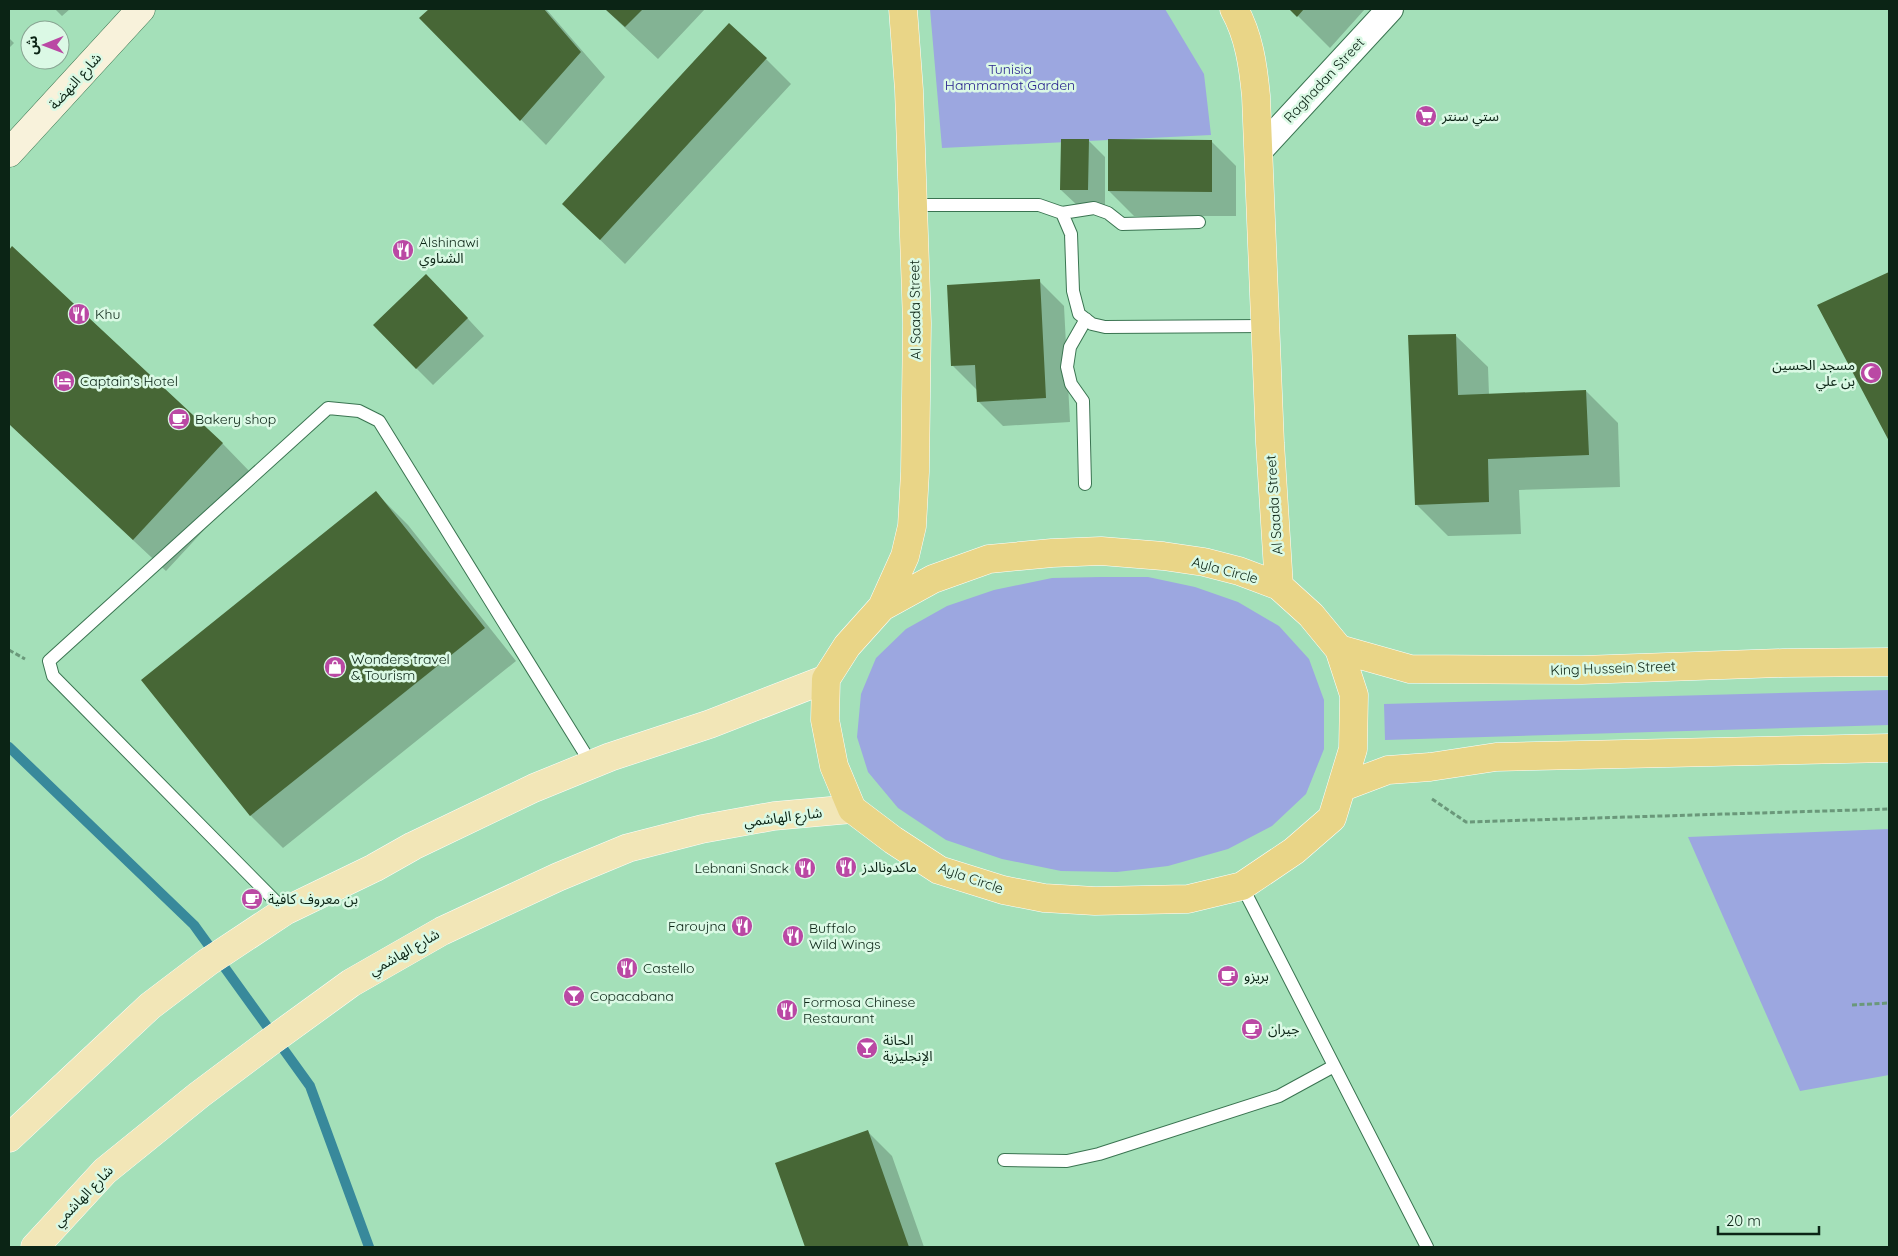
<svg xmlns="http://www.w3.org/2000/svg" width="1898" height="1256" viewBox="0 0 1898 1256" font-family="Quicksand,'Noto Sans Arabic',sans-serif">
  <rect width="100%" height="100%" fill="#a4e0b9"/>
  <path fill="#9ca7e0" d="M930,9H1165L1204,74L1211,135L942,148Z
    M1101,577H1148L1195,587L1238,602L1279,626L1309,659L1324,700V749L1306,794L1272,826L1228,849L1168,866L1117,872L1061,871L1002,859L946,840L898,808L868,772L857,737L861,694L876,658L906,629L947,606L994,590L1052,578Z
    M1889,690V725L1385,740L1384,704Z
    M1889,829V1075L1800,1091L1688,837Z"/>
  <path fill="#0003" d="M55,9H70L62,16Z
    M431,9H546L605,77L546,145L421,18Z
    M605,9H705L658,59Z
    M1291,9H1365L1330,48Z
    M9,38L14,43L9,48Z
    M766,59L791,84L625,264L589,229Z
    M1089,141L1105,157V206H1078L1061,190Z
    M1211,141L1236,166V216H1134L1109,191Z
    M12,248L222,443L254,476L166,571L9,424V251Z
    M1889,273V438L1818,306Z
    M1039,281L1064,306L1070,422L1003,426L978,401V391L953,366Z
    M443,292L484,336L433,385L416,368Z
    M1455,335L1488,367L1489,395L1586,391L1618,423L1620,487L1519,490L1521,534L1448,536L1416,504Z
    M376,493L408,525L516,661L283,848L251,816L142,680Z
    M867,1131L892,1156L924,1247H806L776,1164Z"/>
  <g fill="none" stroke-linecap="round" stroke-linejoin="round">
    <path stroke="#38899b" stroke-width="10" d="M9,747L194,925L310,1086L369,1247"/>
  </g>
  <path fill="#476736" d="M429,9H544L581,52L520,121L419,18Z
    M605,9H643L625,27Z
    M1289,9H1304L1297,17Z
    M729,23L767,58L600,240L562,204Z
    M1061,139H1089L1088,190H1060Z
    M1108,139L1212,140V192L1108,191Z
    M12,246L223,443L133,540L9,424V250Z
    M1889,272V441L1817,305Z
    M426,274L468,318L416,369L373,325Z
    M1040,279L1046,398L977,402L975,365L951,366L947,285Z
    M1456,334L1458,395L1586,390L1589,455L1488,459L1489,502L1415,505L1408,335Z
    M376,491L485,628L250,816L141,680Z
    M868,1130L909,1247H805L775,1163Z"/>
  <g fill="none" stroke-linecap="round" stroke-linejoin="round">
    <g stroke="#3a7451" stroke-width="14">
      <path id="lane" d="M912,205H1039L1062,213L1071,234L1073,291L1079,314L1092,324L1105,327L1265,326
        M1062,213L1094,208L1108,213L1122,224L1199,222
        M1085,484L1083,401L1071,384L1067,367L1070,347L1086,319
        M1242,886L1427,1247
        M285,911L53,676L49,661L328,408L359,411L379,421L592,765
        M1004,1160L1067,1161L1099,1154L1279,1096L1334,1066"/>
    </g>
    <g stroke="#3a7451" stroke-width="28">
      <path id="street" d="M1258,152L1390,9"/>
    </g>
    <g stroke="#3a7451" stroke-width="29">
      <path id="secondary" d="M9,153L141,9"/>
    </g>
    <g stroke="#fff" stroke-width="29">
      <path id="primary" d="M9,1138L150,1006L208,962L285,911L374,868L413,846L534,788L610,757L710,724L826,679
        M35,1247L105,1171L199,1095L267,1044L351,983L442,931L558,877L628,848L702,829L774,816L852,809"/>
    </g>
    <g stroke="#fff" stroke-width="29">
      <path id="highway" d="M1234,9C1249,36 1253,65 1256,96L1270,443L1279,586
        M1101,551L1163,556L1204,562L1239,571L1279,586L1311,615L1339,649L1354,695L1353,749L1332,818L1294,851L1242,886L1188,899L1095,901L1044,898L1003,890L939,870L893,840L852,809L834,766L825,720L826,679L847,646L882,607L933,579L989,559L1052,553Z
        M882,607L905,556L912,526L915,472L917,323L909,90L903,9
        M1339,649L1410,669L1582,670L1783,663L1889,662
        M1343,787L1388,770L1430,767L1496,757L1889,748"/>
    </g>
    <path stroke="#6a987a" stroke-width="3" stroke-dasharray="5 2.5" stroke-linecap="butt" d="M9,650L25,659
      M1432,799L1466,822L1889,809
      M1852,1005L1889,1003"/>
    <use href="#lane" stroke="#fff" stroke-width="12"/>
    <use href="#street" stroke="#fff" stroke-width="26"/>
    <use href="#secondary" stroke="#f8f2db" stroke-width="28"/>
    <use href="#primary" stroke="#f2e6b7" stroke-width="28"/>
    <use href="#highway" stroke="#e9d587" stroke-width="28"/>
  </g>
  <defs>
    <g id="supermarket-disc" transform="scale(1.125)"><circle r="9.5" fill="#ba48a4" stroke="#dbf9e5"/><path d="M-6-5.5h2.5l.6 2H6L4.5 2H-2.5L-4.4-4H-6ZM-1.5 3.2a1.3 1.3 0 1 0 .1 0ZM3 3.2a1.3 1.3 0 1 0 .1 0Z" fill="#fff"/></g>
    <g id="restaurant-disc" transform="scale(1.125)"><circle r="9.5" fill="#ba48a4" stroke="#dbf9e5"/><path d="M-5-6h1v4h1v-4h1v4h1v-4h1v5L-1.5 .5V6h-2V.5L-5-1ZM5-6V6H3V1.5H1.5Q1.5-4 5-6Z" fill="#fff"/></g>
    <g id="mosque-disc" transform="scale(1.125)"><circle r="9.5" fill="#ba48a4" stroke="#dbf9e5"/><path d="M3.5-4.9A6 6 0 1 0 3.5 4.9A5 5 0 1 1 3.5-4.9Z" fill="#fff"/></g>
    <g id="hotel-disc" transform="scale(1.125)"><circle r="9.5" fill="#ba48a4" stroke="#dbf9e5"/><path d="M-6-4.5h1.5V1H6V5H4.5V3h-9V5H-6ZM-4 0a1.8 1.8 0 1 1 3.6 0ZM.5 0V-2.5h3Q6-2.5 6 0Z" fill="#fff"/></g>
    <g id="cafe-disc" transform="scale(1.125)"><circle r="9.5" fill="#ba48a4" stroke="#dbf9e5"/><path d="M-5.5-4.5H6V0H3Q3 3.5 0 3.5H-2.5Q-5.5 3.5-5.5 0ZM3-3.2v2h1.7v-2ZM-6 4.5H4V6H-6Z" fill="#fff"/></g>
    <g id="shop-disc" transform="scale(1.125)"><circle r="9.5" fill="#ba48a4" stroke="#dbf9e5"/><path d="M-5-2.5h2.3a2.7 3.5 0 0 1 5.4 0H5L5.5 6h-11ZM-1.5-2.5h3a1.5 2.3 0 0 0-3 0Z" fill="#fff"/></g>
    <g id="bar-disc" transform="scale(1.125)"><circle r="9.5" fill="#ba48a4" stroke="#dbf9e5"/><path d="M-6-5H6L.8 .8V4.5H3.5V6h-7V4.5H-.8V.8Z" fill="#fff"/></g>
  </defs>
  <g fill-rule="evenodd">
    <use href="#supermarket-disc" x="1426" y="116"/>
    <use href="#restaurant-disc" x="403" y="250"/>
    <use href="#restaurant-disc" x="79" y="314"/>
    <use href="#mosque-disc" x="1871" y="373"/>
    <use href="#hotel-disc" x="64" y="381"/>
    <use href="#cafe-disc" x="179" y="419"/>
    <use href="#shop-disc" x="335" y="667"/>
    <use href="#restaurant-disc" x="846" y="867"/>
    <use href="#restaurant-disc" x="805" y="868"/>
    <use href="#cafe-disc" x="252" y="899"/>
    <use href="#restaurant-disc" x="742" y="926"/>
    <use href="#restaurant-disc" x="793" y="936"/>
    <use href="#restaurant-disc" x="627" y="968"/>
    <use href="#cafe-disc" x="1228" y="976"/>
    <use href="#bar-disc" x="574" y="996"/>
    <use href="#restaurant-disc" x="787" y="1010"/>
    <use href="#cafe-disc" x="1252" y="1029"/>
    <use href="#bar-disc" x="867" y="1048"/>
  </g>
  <g text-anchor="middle" stroke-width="5" stroke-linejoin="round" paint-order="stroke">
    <g font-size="14" fill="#29238e" stroke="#dbf9e5">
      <text x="1010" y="74">Tunisia<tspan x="1010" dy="16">Hammamat Garden</tspan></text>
    </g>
    <g font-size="14" fill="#0b2415" stroke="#dbf9e5">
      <text transform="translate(1324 80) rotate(-47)" y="5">Raghadan Street</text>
      <text transform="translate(75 81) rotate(-48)" y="5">شارع النهضة</text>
      <text transform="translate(915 310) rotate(-91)" y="5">Al Saada Street</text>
      <text transform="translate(1274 505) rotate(-94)" y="5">Al Saada Street</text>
      <text transform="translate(1225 570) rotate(15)" y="5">Ayla Circle</text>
      <text transform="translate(1613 668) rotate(-2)" y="5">King Hussein Street</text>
      <text transform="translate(783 817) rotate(-7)" y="5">شارع الهاشمي</text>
      <text transform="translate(971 878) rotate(19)" y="5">Ayla Circle</text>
      <text transform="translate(404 952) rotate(-30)" y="5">شارع الهاشمي</text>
      <text transform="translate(83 1196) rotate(-46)" y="5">شارع الهاشمي</text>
    </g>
    <g font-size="14" fill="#0b2415" stroke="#dbf9e5" text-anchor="start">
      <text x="1442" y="121">ستي سنتر</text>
      <text x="419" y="247">Alshinawi<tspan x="419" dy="16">الشناوي</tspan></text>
      <text x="95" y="319">Khu</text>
      <text x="1855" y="370" text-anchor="end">مسجد الحسين<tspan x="1855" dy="16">بن علي</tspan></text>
      <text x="80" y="386">Captain's Hotel</text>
      <text x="195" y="424">Bakery shop</text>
      <text x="351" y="664">Wonders travel<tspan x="351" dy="16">&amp; Tourism</tspan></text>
      <text x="862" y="872">ماكدونالدز</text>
      <text x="789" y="873" text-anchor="end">Lebnani Snack</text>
      <text x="268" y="904">بن معروف كافية</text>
      <text x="726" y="931" text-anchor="end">Faroujna</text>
      <text x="809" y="933">Buffalo<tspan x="809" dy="16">Wild Wings</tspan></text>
      <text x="643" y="973">Castello</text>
      <text x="1244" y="981">بريزو</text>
      <text x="590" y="1001">Copacabana</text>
      <text x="803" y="1007">Formosa Chinese<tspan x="803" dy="16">Restaurant</tspan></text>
      <text x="1268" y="1034">جيران</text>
      <text x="883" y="1045">الحانة<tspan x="883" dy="16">الإنجليزية</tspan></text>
    </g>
  </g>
  <rect width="1898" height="1256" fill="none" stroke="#0b2415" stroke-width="20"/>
  <g transform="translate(45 45) rotate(269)"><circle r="24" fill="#dbf9e5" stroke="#88a492"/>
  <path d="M0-4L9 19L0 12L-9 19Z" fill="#ba48a4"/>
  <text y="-8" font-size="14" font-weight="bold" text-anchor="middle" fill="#0b2415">ش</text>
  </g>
  <path d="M1718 1226v8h101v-8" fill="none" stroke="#0b2415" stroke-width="2.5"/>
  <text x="1726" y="1226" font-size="15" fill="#0b2415" stroke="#dbf9e5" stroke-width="4" paint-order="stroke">20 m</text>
</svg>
